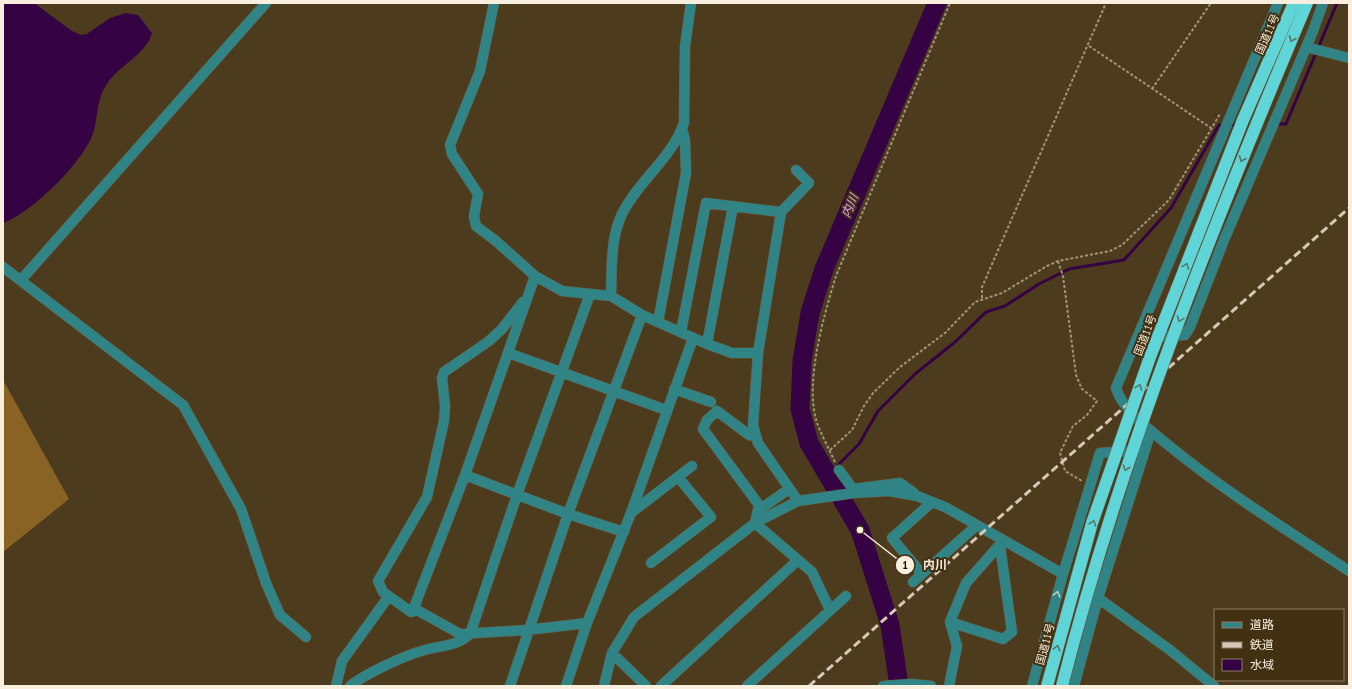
<svg xmlns="http://www.w3.org/2000/svg" width="1352" height="689" viewBox="0 0 1352 689" font-family="'PT Sans Narrow','Noto Sans JP',sans-serif">
  <rect width="100%" height="100%" fill="#4d3b1e"/>
  <path fill="#886323" d="M3,380L69,499L3,552Z"/>
  <path fill="#350243" d="M3,3H34L72,31L81,35L87,34L110,18L126,13L138,15L152,33C146,55 119,65 107,84C97,98 98,114 94,130C87,159 31,214 3,223Z"/>
  <g fill="none" stroke-linecap="round" stroke-linejoin="round">
    <path stroke="#350243" stroke-width="3" d="M1276,124H1286L1337,3
      M827,476L859,444L878,411L915,374L955,342L986,312L1005,306L1039,284L1069,269L1124,260L1171,208L1219,125H1239"/>
    <path stroke="#350243" stroke-width="19" d="M899,686L890,625L860,530L809,443L800,409L802,361L810,313L824,269L937,3"/>
    <g stroke="#69583d" stroke-width="11">
      <path id="minor" d="M494,3L480,71L450,145L452,154L478,194L474,216L476,226L496,241L535,276L562,291L611,296L642,315L707,344L732,353H758
        M1278,3L1116,388C1123,411 1149,429 1167,444C1224,491 1287,530 1349,571
        M1306,47L1349,58
        M796,170L809,183L781,212L758,353L753,425L758,443L798,501
        M3,267L183,405L241,509L266,583L280,615L306,637
        M535,276L465,475L415,605L417,610L460,634L527,630L587,623
        M21,280L266,3
        M611,296C612,269 610,239 622,214C638,181 672,158 684,123L685,46L691,3
        M658,322L686,173L685,140L682,129
        M681,332L706,203L781,212
        M1139,338L1185,335L1190,327L1224,240L1313,31L1323,3
        M707,344L733,206
        M508,353L666,410
        M674,389L711,402
        M756,436L749,435L717,411L707,420L703,429L759,505L755,523L812,572L830,610
        M839,470L853,489L900,483L914,493
        M465,475L568,514L624,532
        M759,510L789,489
        M631,513L692,466
        M651,563L711,517L678,477
        M922,574L892,538L932,502
        M913,582L976,526
        M1098,598L1170,650L1214,686
        M417,610L411,612L383,592L378,581L427,497L444,421L445,406L442,378L444,372L489,341L502,329L523,302
        M950,622L1003,639L1012,632L1000,546
        M612,653L646,686
        M336,686L342,661L389,596
        M350,686C365,674 405,655 425,650C443,645 455,647 470,634L517,495L590,294
        M510,686L568,514L642,315
        M566,686L587,623L631,513L693,338
        M604,686L612,653L634,617L755,523L798,501L854,493L889,491L917,496L945,507L1063,574
        M661,686L798,560
        M747,686L846,596
        M883,686L911,684L931,686
        M949,686L957,646L950,622L966,583L1003,541
        M1032,686L1063,574L1100,453L1144,450
        M1074,686L1098,598L1151,431"/>
    </g>
    <path stroke="#a3947d" stroke-width="2" stroke-dasharray="3 2" stroke-linecap="butt" d="M1089,46L1211,128
      M1152,89L1211,3
      M1058,261L1063,276L1076,375L1082,389L1097,401L1087,415L1073,426L1060,453L1065,471L1082,481
      M982,298V287L1106,3
      M830,450L852,430L864,406L873,393L900,367L945,333L975,302L1002,293L1047,266L1058,261L1110,251L1122,245L1169,200L1220,114
      M835,462C829,449 822,436 817,423C804,383 824,315 836,276L950,3"/>
    <use href="#minor" stroke="#308486" stroke-width="10"/>
    <path stroke="#d5c9b5" stroke-width="3" stroke-dasharray="8 4" stroke-linecap="butt" d="M809,686L1349,208"/>
    <g stroke="#69583d" stroke-width="13" stroke-linecap="butt">
      <path id="highway-bridge" d="M1047,686L1092,523L1150,357L1243,120L1294,3
        M1062,686C1122,451 1213,226 1307,3"/>
    </g>
    <use href="#highway-bridge" stroke="#60d5d8" stroke-width="12"/>
  </g>
  <defs><path id="oneway-chevron" d="M-2-3.5L2.5 0L-2 3.5" fill="none" stroke-width="1.6" stroke-linecap="round" stroke-linejoin="round"/></defs>
  <g stroke="#507a6c">
    <use href="#oneway-chevron" transform="translate(1292 39) rotate(113)"/>
    <use href="#oneway-chevron" transform="translate(1242 159) rotate(113)"/>
    <use href="#oneway-chevron" transform="translate(1186 266) rotate(-69)"/>
    <use href="#oneway-chevron" transform="translate(1180 319) rotate(111)"/>
    <use href="#oneway-chevron" transform="translate(1139 387) rotate(-70)"/>
    <use href="#oneway-chevron" transform="translate(1126 468) rotate(109)"/>
    <use href="#oneway-chevron" transform="translate(1093 523) rotate(-72)"/>
    <use href="#oneway-chevron" transform="translate(1057 648) rotate(-75)"/>
  </g>
  <use stroke="#bdcfc4" href="#oneway-chevron" transform="translate(1057 594) rotate(-75)"/>
  <g text-anchor="middle" stroke-width="4" stroke-linejoin="round" paint-order="stroke">
    <g font-size="11" fill="#faefde" stroke="#423013">
      <text transform="translate(1267 34) rotate(-66)" y="4">国道11号</text>
      <text transform="translate(1145 335) rotate(-69)" y="4">国道11号</text>
      <text transform="translate(1045 644) rotate(-75)" y="4">国道11号</text>
    </g>
    <g font-size="12" font-style="italic" fill="#e7a1fe" stroke="#423013">
      <text transform="translate(850 206) rotate(-67)" y="4">内川</text>
    </g>
  </g>
  <path fill="none" stroke="#faefde" stroke-width="1.5" d="M860 530L905 565"/>
  <g fill="#faefde" stroke="#423013" stroke-width="1.5">
    <circle cx="860" cy="530" r="4"/>
    <circle cx="905" cy="565" r="10"/>
  </g>
  <g font-size="12" text-anchor="middle" font-weight="bold" fill="#111">
    <text x="905" y="569">1</text>
  </g>
  <g font-size="12" text-anchor="middle" font-weight="bold" fill="#faefde" stroke="#423013" stroke-width="4" stroke-linejoin="round" paint-order="stroke">
    <text x="935" y="569">内川</text>
  </g>
  <rect width="1352" height="689" fill="none" stroke="#faefde" stroke-width="8"/>
  <rect x="1214" y="609" width="130" height="72" fill="#423013" stroke="#8c7c64"/>
  <rect x="1222" y="622" width="20" height="6" fill="#308486" stroke="#8c7c64"/>
  <text x="1250" y="629" font-size="12" fill="#faefde">道路</text>
  <rect x="1222" y="642" width="20" height="6" fill="#d5c9b5" stroke="#8c7c64"/>
  <text x="1250" y="649" font-size="12" fill="#faefde">鉄道</text>
  <rect x="1222" y="659" width="20" height="12" fill="#350243" stroke="#8c7c64"/>
  <text x="1250" y="669" font-size="12" fill="#faefde">水域</text>
</svg>
